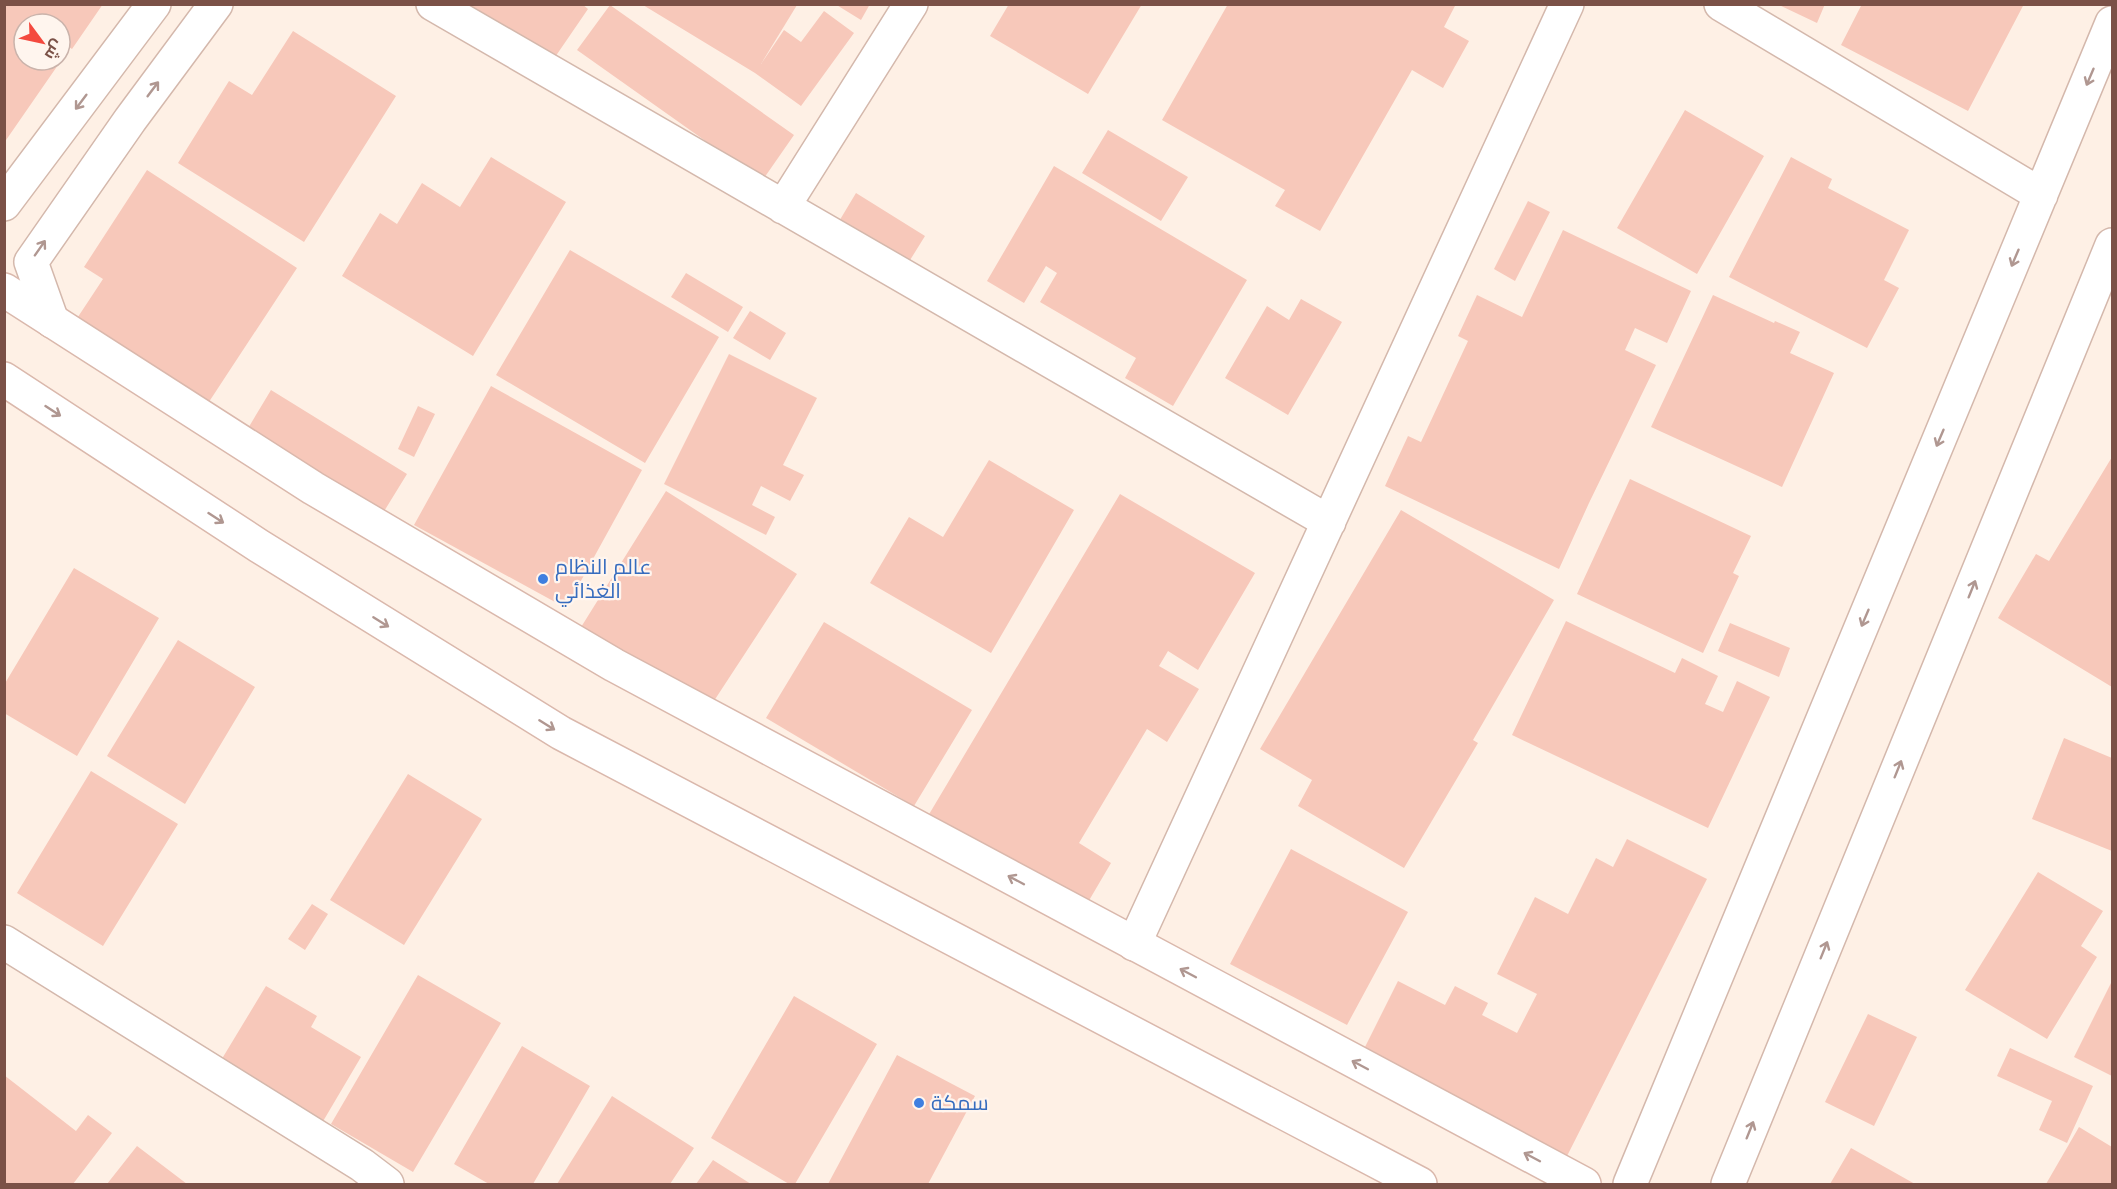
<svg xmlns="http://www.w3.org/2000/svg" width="2117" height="1189" viewBox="0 0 2117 1189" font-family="'Open Sans',Cairo,sans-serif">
  <rect width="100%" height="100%" fill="#fef0e5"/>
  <path fill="#f7c8ba" d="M4,4H103L72,49L60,41V24H24V60H51L58,65L4,143Z
    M465,4H582L588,9L551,63Z
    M835,4H870L861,20Z
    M1009,4H1142L1088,94L990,36Z
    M1228,4H1456L1444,27L1469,41L1443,88L1412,70L1320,231L1275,206L1285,190L1162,120Z
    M1777,4H1825L1817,23Z
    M1862,4H2024L1968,111L1841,45Z
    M610,5L794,135L762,181L577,50Z
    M643,5H797L761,64L784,30L801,42L824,11L854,33L801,106L755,73Z
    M293,31L396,96L304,242L178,163L229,81L252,95Z
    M1685,110L1764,156L1697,274L1617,228Z
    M1108,130L1188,177L1161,221L1082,173Z
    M491,157L566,202L473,356L342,276L380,213L397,224L422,183L460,207Z
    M1791,157L1832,179L1828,188L1909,230L1884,280L1899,288L1867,348L1729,277Z
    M1054,166L1247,280L1173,406L1125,378L1136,358L1040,302L1057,273L1046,266L1024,303L987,281Z
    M147,170L297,268L201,414L70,329L103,279L84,267Z
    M856,193L925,236L907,265L838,223Z
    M1528,201L1550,212L1515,281L1494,269Z
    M1563,230L1691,291L1667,343L1635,328L1625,350L1656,365L1589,503L1559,569L1385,486L1408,436L1421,442L1468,341L1458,336L1477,295L1522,317Z
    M570,250L719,337L645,463L496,375Z
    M686,273L743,307L728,332L671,297Z
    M1713,295L1774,323L1775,321L1800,332L1790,353L1834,373L1782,487L1651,427Z
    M1301,299L1342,322L1288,415L1225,378L1267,306L1289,320Z
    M750,311L786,333L770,360L733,338Z
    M729,354L817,398L783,465L804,475L790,501L761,486L752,505L775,517L766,535L664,484Z
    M491,386L642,470L566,608L414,525Z
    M271,390L407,474L383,513L247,430Z
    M418,406L435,414L414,457L398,449Z
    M2112,457V687L1998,618L2036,554L2049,561Z
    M989,460L1074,510L991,653L870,583L909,517L943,537Z
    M1630,479L1751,536L1733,573L1739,576L1703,653L1577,594Z
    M666,491L797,574L710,707L578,632Z
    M1120,494L1255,573L1198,670L1168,651L1159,666L1199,689L1167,742L1147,729L1079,843L1111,863L1084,909L928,816Z
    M1401,510L1554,600L1473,740L1478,743L1404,868L1298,806L1312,780L1260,749Z
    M74,568L159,618L77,756L4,713V685Z
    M1566,621L1675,673L1682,658L1718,676L1705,704L1723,712L1737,681L1770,697L1708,828L1512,735Z
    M824,622L972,710L914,806L766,718Z
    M1730,623L1790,648L1779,677L1718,651Z
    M178,640L255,687L185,804L107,756Z
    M2064,738L2112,758V851L2032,819Z
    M91,771L178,824L103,946L17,893Z
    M408,774L482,819L404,945L330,900Z
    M1627,839L1707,879L1565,1160L1360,1057L1398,981L1445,1005L1455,986L1488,1003L1482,1015L1517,1033L1537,994L1497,974L1535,897L1568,914L1596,858L1613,867Z
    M1291,849L1408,912L1347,1025L1230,964Z
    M2038,872L2103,911L2081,946L2097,957L2047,1039L1965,990Z
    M312,904L328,914L305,950L288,939Z
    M418,975L501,1023L413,1172L331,1124Z
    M2112,981V1076L2074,1057Z
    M266,986L317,1016L311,1027L361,1057L322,1123L220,1062Z
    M794,996L877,1044L795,1184H789L711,1138Z
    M1868,1014L1917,1037L1874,1126L1825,1102Z
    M522,1046L590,1086L533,1184H489L454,1164Z
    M2010,1048L2093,1086L2067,1143L2039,1130L2052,1101L1997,1076Z
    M897,1055L975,1096L928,1184H828Z
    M4,1075L76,1131L88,1115L112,1133L73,1184H4Z
    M612,1096L694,1148L670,1184H557Z
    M2079,1127L2112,1147V1184H2046Z
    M137,1146L187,1184H107Z
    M1851,1148L1915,1184H1830Z
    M713,1160L751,1184H696Z"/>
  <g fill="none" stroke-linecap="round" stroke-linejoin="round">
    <g stroke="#d4b8ac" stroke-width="36">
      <path id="street" d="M433,4L1329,522
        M1721,4L2041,195
        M4,204L154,4
        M783,207L911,4
        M52,321L31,262L130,120L216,4
        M4,942L362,1165L387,1184
        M1134,944L1567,4
        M1630,1184L2112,23
        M1728,1184L2112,245"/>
    </g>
    <g stroke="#dab8ac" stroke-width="36">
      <path id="secondary" d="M4,290L313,488L614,665L1584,1184
        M4,379L259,546L561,733L1420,1184"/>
    </g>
    <use href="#street" stroke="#fff" stroke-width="33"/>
    <use href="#secondary" stroke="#fff" stroke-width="33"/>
  </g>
  <defs><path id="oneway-shaft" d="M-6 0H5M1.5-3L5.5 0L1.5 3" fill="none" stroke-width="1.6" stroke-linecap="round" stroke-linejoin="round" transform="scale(1.5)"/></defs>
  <g stroke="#b09791">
    <use href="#oneway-shaft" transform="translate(2090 77) rotate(113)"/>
    <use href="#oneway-shaft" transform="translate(153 89) rotate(-53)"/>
    <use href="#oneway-shaft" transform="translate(81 102) rotate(127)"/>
    <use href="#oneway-shaft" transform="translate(40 248) rotate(-55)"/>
    <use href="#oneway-shaft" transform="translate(2015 258) rotate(113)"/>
    <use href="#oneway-shaft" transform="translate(53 411) rotate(33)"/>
    <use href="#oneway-shaft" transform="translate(1940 438) rotate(113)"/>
    <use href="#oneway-shaft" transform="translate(216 518) rotate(33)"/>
    <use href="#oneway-shaft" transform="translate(1972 589) rotate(-68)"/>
    <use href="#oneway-shaft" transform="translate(1865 618) rotate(113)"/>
    <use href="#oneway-shaft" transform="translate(381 622) rotate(32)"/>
    <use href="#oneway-shaft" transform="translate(547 725) rotate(32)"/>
    <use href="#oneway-shaft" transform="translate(1898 769) rotate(-68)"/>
    <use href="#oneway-shaft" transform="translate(1016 880) rotate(-152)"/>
    <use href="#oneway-shaft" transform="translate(1824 950) rotate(-68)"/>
    <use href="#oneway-shaft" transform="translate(1188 973) rotate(-152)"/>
    <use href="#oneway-shaft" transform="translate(1360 1065) rotate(-152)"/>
    <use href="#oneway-shaft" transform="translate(1750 1130) rotate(-68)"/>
    <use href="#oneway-shaft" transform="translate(1532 1157) rotate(-152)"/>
  </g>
  <g fill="#3f7fe0" stroke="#fff5ee" stroke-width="2">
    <circle cx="543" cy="579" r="6"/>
    <circle cx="919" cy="1103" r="6"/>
  </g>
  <g text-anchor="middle" stroke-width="4.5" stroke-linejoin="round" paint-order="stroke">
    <g font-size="21" fill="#366cbe" stroke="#fff5ee" text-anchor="start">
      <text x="555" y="574">عالم النظام<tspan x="555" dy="24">الغذائي</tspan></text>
      <text x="931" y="1110">سمكة</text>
    </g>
  </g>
  <rect width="2117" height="1189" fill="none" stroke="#7b5147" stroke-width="12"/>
  <g transform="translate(42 42) rotate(123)"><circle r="28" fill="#fff5ee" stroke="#cab3ab" stroke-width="1.5"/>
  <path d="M0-4.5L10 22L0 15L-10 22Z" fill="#f4493e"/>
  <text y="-9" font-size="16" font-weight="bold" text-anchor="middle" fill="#7b5147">ش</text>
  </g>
</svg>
